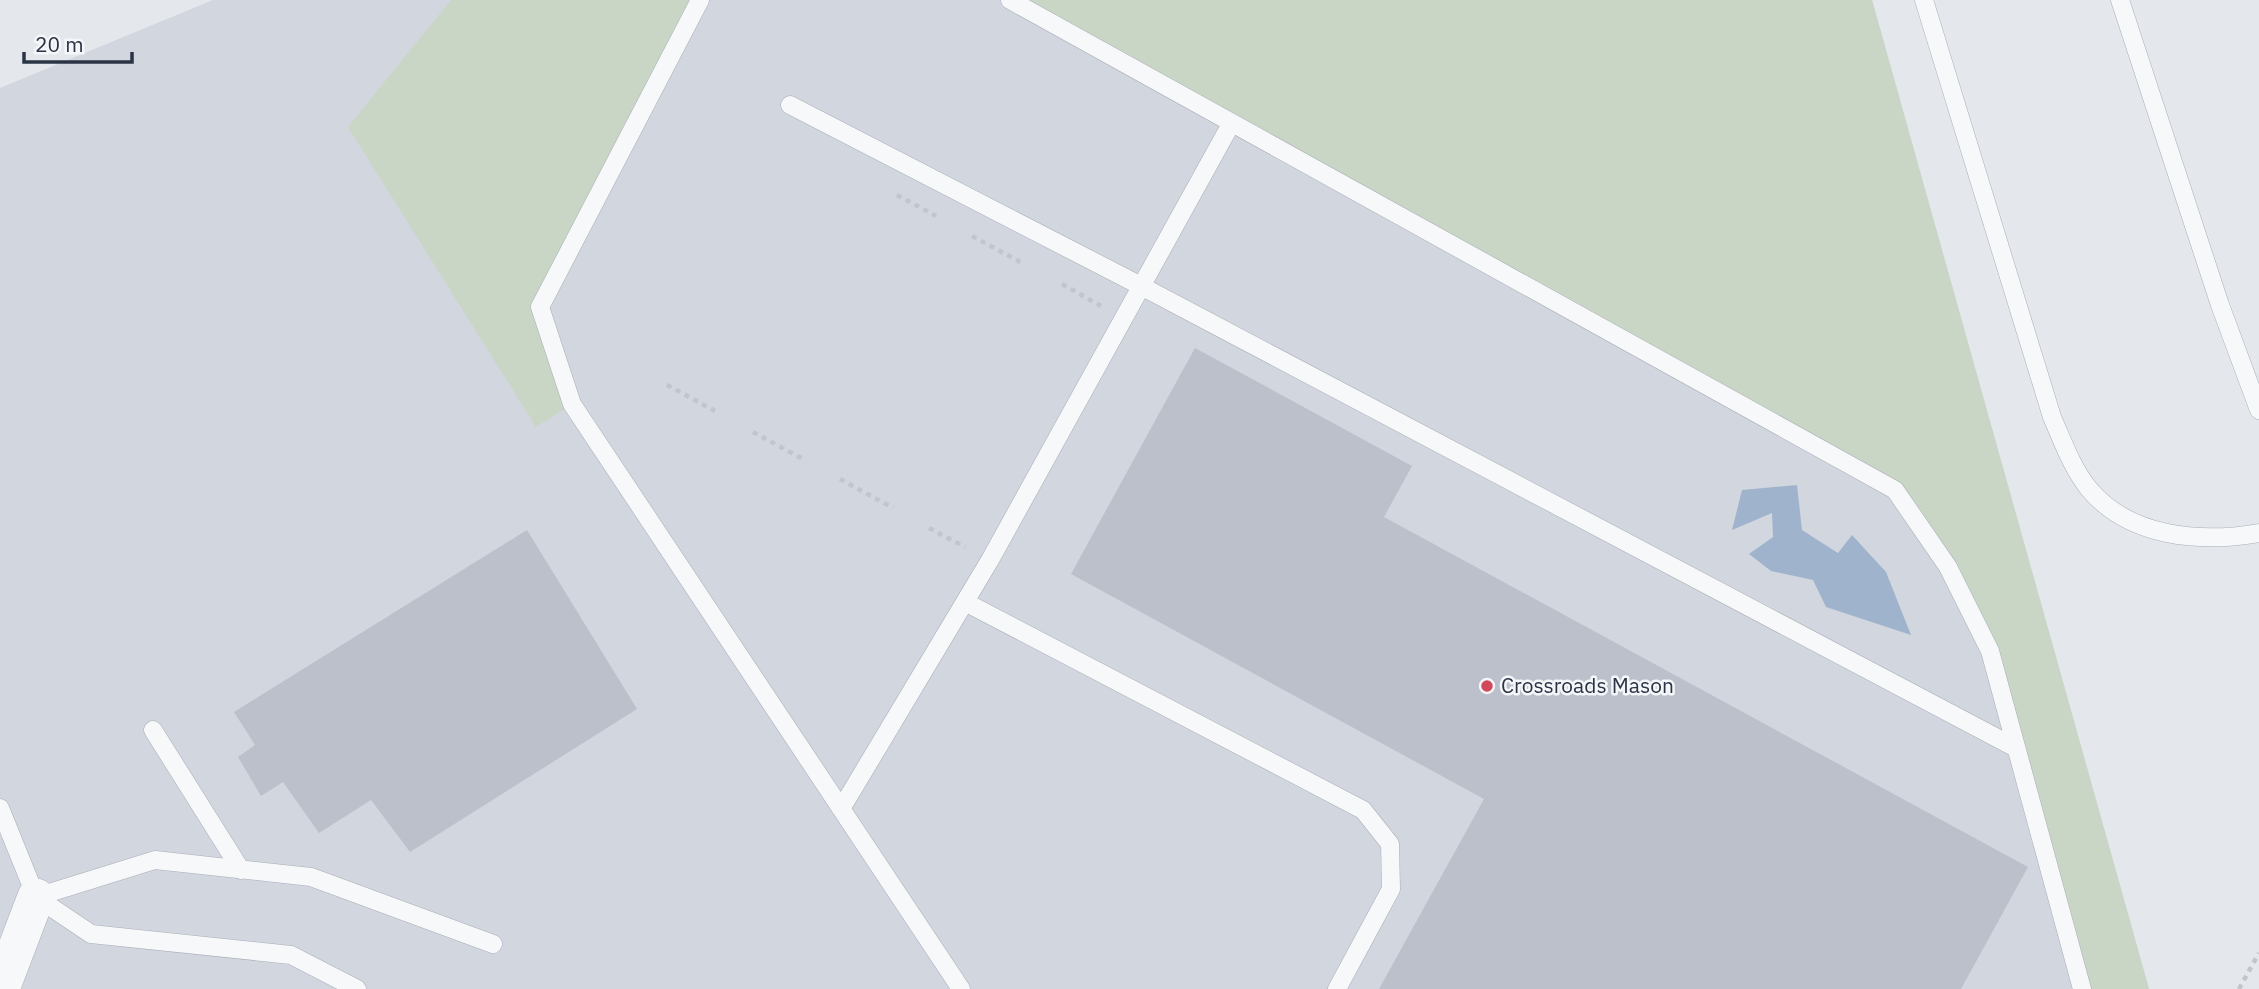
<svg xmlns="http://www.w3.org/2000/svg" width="2259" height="989" viewBox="0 0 2259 989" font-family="'IBM Plex Sans',sans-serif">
  <rect width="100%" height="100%" fill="#e4e7ec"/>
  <path fill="#d2d6de" d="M213,0H1872L2149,989H0V88Z"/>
  <path fill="#c9d6c5" d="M451,0H700L540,307L572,404L536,427L348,127Z
    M1010,0H1872L2149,989H2082L1990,651L1895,490Z"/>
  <path fill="#9fb4cc" d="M1797,485L1802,530L1838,553L1852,535L1886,572L1911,635L1826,607L1813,580L1771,571L1749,554L1773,537L1772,513L1732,530L1742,490Z"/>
  <path fill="#bbc0ca" d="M1195,348L1412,466L1384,517L2028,867L1961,989H1379L1484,799L1071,574Z
    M527,530L637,709L410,852L371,800L319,833L283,782L261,796L238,757L255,745L234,712Z"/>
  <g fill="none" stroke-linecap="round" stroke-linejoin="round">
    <g stroke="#a9aeb7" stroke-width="19">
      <path id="service" d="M700,0L540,307L572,404L961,989
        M1010,0L1895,490L1948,567L1990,651L2082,989
        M1924,0L2052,417C2063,442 2072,468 2089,489C2130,538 2201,543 2259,533
        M2120,0L2220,305L2259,410
        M790,105L1141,286L2016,748
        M965,602L1363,810L1390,844L1391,889L1337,989
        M153,730L241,870
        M0,808L36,897L91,934L291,955L357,989
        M841,809L990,560L1231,124
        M36,897L155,860L311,877L493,944"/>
    </g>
    <g stroke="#a9aeb7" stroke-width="38">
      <path id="minor" d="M1,989L36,897"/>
    </g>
    <path stroke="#c2c5cb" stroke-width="4.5" stroke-dasharray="5 5" stroke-linecap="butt" d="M897,195L936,216
      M972,236L1024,264
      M1062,284L1101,306
      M667,385L715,411
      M753,432L803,459
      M840,479L893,508
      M929,528L965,547
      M2239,989L2259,953"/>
    <use href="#service" stroke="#f7f8fa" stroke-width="18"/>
    <use href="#minor" stroke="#f7f8fa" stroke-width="37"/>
  </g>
  <circle fill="#d1495b" stroke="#f4f6f9" stroke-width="2.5" cx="1487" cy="686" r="7"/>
  <g text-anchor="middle" stroke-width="5" stroke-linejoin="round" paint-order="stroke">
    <g font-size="21" fill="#2b3445" stroke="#f4f6f9" text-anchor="start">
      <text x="1501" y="693">Crossroads Mason</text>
    </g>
  </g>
  <path d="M24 52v10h108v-10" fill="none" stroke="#2b3445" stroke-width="3.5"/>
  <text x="35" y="52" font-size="21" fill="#2b3445" stroke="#f4f6f9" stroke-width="5" paint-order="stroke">20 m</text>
</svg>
